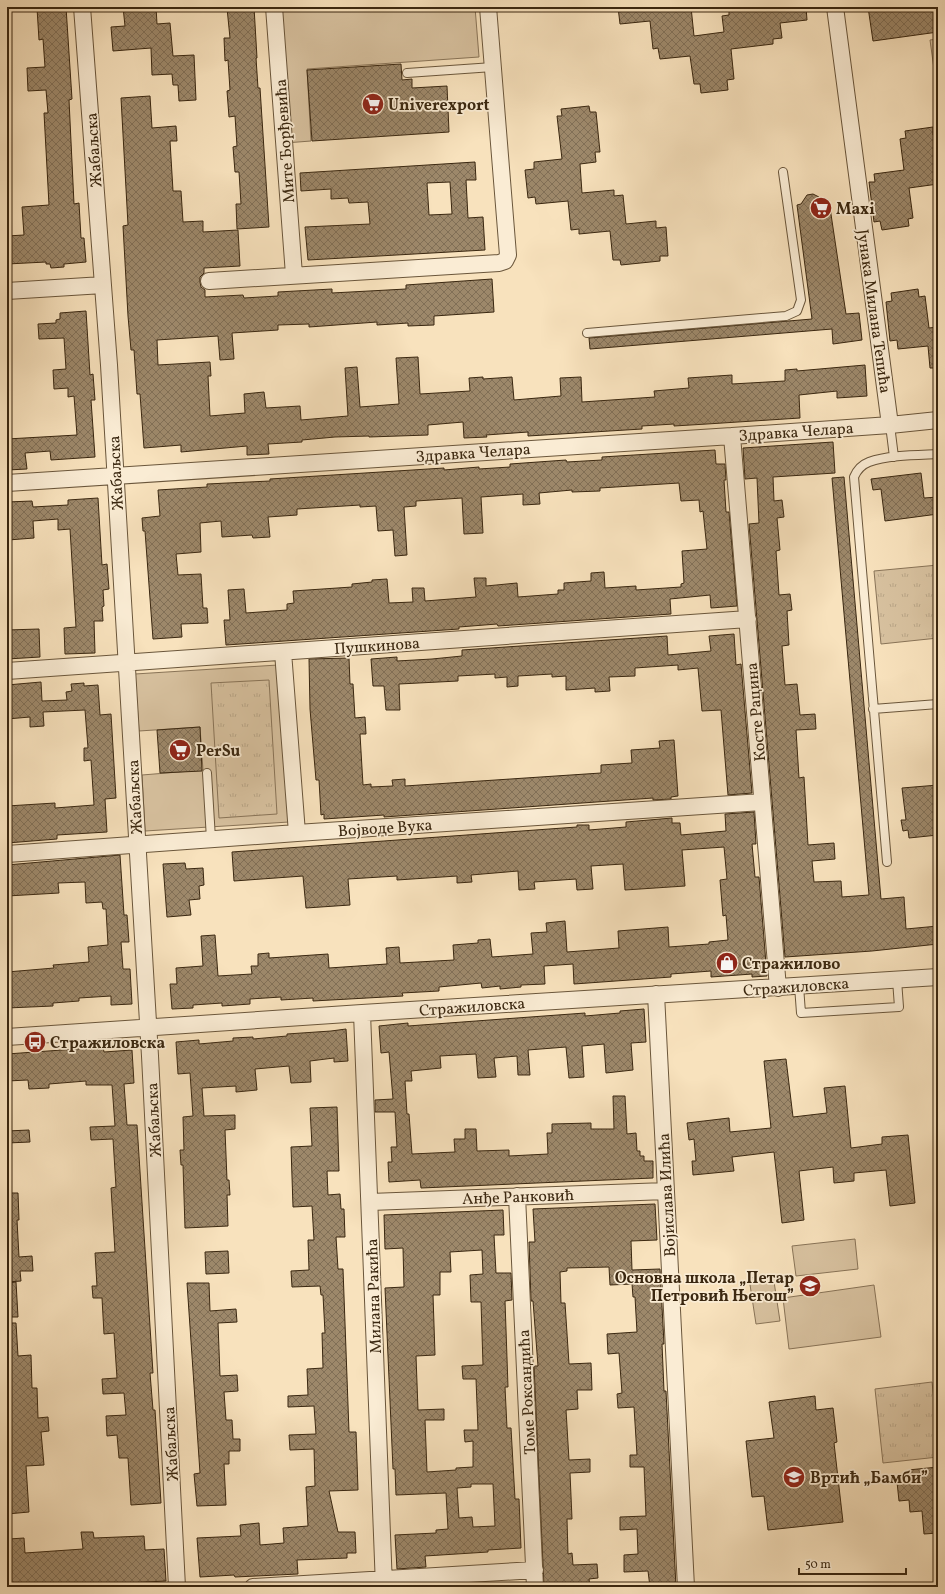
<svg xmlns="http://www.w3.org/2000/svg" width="945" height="1594" viewBox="0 0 945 1594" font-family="Vollkorn,serif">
  <defs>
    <pattern id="park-tufts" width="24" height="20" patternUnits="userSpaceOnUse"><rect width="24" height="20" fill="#d8c2a0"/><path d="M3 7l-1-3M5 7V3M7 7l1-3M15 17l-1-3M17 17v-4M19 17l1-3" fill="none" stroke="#baa789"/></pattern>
    <pattern id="building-cross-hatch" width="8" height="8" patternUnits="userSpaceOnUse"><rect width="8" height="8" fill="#9d886a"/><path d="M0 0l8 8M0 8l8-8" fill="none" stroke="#816f56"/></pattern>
  </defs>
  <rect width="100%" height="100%" fill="#f8e2bd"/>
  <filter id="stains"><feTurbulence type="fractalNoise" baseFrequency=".005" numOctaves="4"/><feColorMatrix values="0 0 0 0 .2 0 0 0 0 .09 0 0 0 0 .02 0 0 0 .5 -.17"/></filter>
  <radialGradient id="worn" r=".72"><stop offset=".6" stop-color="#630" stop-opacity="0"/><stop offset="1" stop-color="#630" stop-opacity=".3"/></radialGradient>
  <path fill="#d8c2a0" stroke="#897458" d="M279,7H475L479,57L307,69L311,141L285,143Z
    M938,39V68L934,69L930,40Z
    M278,665L289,822L145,831L142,775L203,770L200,727L139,731L135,674Z
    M855,1239L858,1269L796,1276L792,1246Z
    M773,1275L780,1321L756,1324L749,1278Z
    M874,1285L881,1337L789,1349L783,1298Z"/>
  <path fill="url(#park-tufts)" stroke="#897458" d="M938,565V638L881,644L874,571Z
    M269,680L277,814L219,818L211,683Z
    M932,1382L938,1439V1457L883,1463L875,1389Z"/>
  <path fill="url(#building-cross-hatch)" stroke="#3a2710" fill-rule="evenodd" d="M66,7L72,99L69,100L74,204L79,203L81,238H84L86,262L64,264V267L51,268L50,264H46V262L7,264V236L24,235L22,207L49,205L44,113H48L46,90L28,91L27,68L45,67L43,39L39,40L37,8Z
    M123,7H156L157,24L170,23L173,56L194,55L196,100L179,101L178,85H173L172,74L152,75L151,48L113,51L111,27L125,26Z
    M254,7L257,58H256L258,88H260L269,227L237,229L236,204H241L239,172H235L233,147L237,146L235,116L229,117L227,91L230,90L228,60L225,61L224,38H230L227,8Z
    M618,7H691L694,36L724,32L722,16L729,15V9L744,7H806L807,20L780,23L782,38L773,39V44L731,49L734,79L727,80L728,90L701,93L700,84H694L690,56L660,59L658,48L653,49L650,21L620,24Z
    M868,7H938V32L873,41Z
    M401,64L402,80L412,79V88L447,86L449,132L312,141L307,70Z
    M150,96L152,128L176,126L177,141H170L173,191H181L183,222L203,221V232L238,230L240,266L204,268V273L200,277V282L201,287L205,290V297L243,295L244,298L278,296V292L332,289V293L406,289V285L492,279L494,312L434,316V325L408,326V323L377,325V322L309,327V324L278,325V330L232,333L234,359L220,360L218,336L157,340L158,365L210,362L211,376H208L210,416L245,413L244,394L264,392L266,408L300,406L301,420L348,416L345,368L357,367L360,407L399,404L396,358L418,357L420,394L470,391L469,378L483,377V379L512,377L514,400L561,396L560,378L581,377L582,402L655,397L654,391L689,388L688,378L732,375V384L785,381V370L797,369V371L865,365L867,396L837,398V391L799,395L800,418L707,424L674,426V424L642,426V429L528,436V432L486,435L487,437L464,438L463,422L428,425V435L369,437V436L335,437L302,440V442L268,444L269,454L247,455V446L181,452V445L144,448L140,394H137L134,350H131L128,316L123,226L128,225L121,98Z
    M589,106L590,112H596L600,152H595L596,162L580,164L582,193L614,190V196L623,195L626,224L656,221V228L666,227L668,256H660V261L621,265L620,260H613L610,231L579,234V229L571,230L568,201L536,204L535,197L528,198L525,170L534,169V162L562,159L557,116H562L561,109Z
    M933,127V135L938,134V184L909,188L913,218L908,219L909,226L882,230L880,221L874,222L869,182H875L874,174L904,170L900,139L906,138L905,131Z
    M475,162L476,180H466L468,218L483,217L485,250L308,260L305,227L370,224L368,202L349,203L348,198L331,199V189L301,191L300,173ZM450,182L452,214L429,215L427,183Z
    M813,194L819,197L823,202L829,201L846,314L859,313L862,340L833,344L832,329L590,349L589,338L812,319L797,205L801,204L807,195Z
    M918,289L919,297L925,296L929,328L938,327V368H930L928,346L898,349L897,340L890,341L886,302L892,301L891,293Z
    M86,311L90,375L93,374L95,400H91L95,457L51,460L50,451L25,453L27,469L7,470V439L77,435L74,396L68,397V388L54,389L53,370L66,369L64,338L39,339L38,324L56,323V320L60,319V313Z
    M833,442L835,473L773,477L774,501L782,500L784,517L777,518L780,550L776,551L779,595L790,594L792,610L787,611L789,645L782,646L785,685L797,684L800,715L815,714L816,729L796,730L799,778L804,777L808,845L834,843L835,859L812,861L814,882L841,881L842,897L869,895L832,478L844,477L881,899L904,897L906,929L938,926V944L872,951L785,957L749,524L759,523L757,478L745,479L743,448Z
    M715,450L716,464H725L726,480H724L726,512H729L737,606L711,608L710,595L670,599L671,614L498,626L497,624L459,627V629L226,645L224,620H230L228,590L244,589L246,613L287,610V604L294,603L293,591L352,587V584L372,582V580L387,579L389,603L413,602L412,588H424L425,601L476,597L474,578H486V586L517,583L518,597L558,594V590H564V583L591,581V573L604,572L605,588L636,586V590L681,587V584L684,583L682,551L707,549L703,511L700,512L699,500L681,501L679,483L600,488V491L572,492V490L539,493L540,504L523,505V494L481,497L483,533L464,534L462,498L416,501V506L404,507L407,555L395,556L393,530L378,531L376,506L360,507V505L297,509V515L268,517L270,537L253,538L252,535L222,537L221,521L200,523L201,552L176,554L178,575L201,574L203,608H207L208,623L181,624L182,637L153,639L145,531H143L142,518L160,516L158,490L207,487V484L270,481V479L444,468V470L479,467V469L510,467V464L566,460L567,462L602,460V457Z
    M921,473L924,498L938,497V514L885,521L881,489L873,490L871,479Z
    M98,498L102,565L107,564L109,589L103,590L104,606L102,607L103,621H94L95,653L65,654L64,628L76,627L70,529L58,530V519L33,521L34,538L8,540L7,502L32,501L33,507L68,505V500Z
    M39,629L40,657L7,659V630Z
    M734,634L736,665L741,664L752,793L728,795L721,710L702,711L698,668L678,670V665L635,668V676L609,677L610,691L595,692V688L566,690V676L552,677V674L518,676V686L507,687V677L495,678V674L458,676V681L399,684L400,710H386L384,686H373L371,659L397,657V661L432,659L462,656V650L667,636L668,655L711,651L709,636Z
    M349,658L350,684H353L355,718L365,717L366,734H360L363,785L371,784V787L393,786L392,780L405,779V786L601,773V765L632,763L631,750L660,748L659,741L674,740L678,796L671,797V799L653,800V798L384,817V815L324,819V814L321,815L319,780H316L310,709L309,659Z
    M41,682L42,701L67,700L66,692L72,691L71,684L84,683V686L98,685L100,715L111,714L116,798L105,799L107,832L57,835V839L7,843V806L55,803V808L94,805L91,760L84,761V748H88L85,710L43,712L44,726L30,727V717L7,719V685Z
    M200,727L202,771L160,773L157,730Z
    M938,785V835L909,838L908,830L903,831L901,820H906L902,788Z
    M754,812L756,844H752L755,877H759L767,976L752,977V974L711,977V971L671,974V977L574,984L573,964L544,966L545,984L521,985V987L500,989V986L482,988L481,983L439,987V991L402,993L403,996L313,1001V998L281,1000V997L250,999V1004L222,1006V1003L193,1005V1008L172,1009L170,984H177L176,968L203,966L201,936L215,935L218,976L252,974L251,966H258V954L269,953V958L328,954L329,968L387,964L386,948L399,947L400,963L454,960L453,945L478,943V940L490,939L492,957L533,954L531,933L547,932L546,923L565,921L567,952L619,948L618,931L668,927L669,947L709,944V942L728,940L726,915L723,916L720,880L727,879L724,847L682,850L685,886L625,890L623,864L591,866L593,889L577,890L576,879L534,882L535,889L519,890L518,871L471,875L472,882L457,883V876L397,880V876L348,879L350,905L306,908L303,876L234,881L232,852L577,827V825H589V830L626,827V822L672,818V823H680L681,835L726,831L725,814Z
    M120,855L124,915H127L129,942H121L123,969H130L132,1004L111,1005V996L79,998V1001L53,1003V1006L7,1008V972L54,968L53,965L89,962L88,947L108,945L106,909H103L102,902L86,903L85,882L58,883L59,893L7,896V865Z
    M185,863L186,869L203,868L204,885L199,886L200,899L189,900L191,915L167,917L163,864Z
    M644,1009L646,1042L631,1043L633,1070L606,1073L604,1044L582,1046L584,1077L569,1078L566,1047L528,1050L530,1075H518L517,1056L494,1058L496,1077L478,1078L476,1054L440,1056L441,1068L411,1071L412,1081H405L407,1114H409L412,1154L455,1152L454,1139H465V1129H476L477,1151L509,1150V1156L548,1154L547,1133H552V1124L591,1123V1129H614L613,1096H625L627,1134L636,1133L637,1151H640V1156H644V1161H653V1178L421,1188L420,1180L389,1182L388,1162H392L391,1147H397L395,1112H375V1100L393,1099L389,1052L381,1053L379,1026L408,1023V1026L585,1013V1016L620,1013V1011Z
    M346,1029L348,1061L334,1062V1058L310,1061L311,1082L291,1083L289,1066L255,1069L257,1090L236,1092V1086L202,1088L204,1116L235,1115V1129L225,1130L227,1180H229L230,1195H227L228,1226L185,1228L183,1165H181L180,1150H184L183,1117L193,1116L190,1073L178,1074L176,1042L199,1040V1044L233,1041V1038L253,1037V1039L287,1036V1034L331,1031Z
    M103,1047L104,1052L132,1050L134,1083L124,1084L127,1125H137L153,1373H150L153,1410H155L161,1503L131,1505L128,1458H119L117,1435L107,1436L106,1416L126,1415L124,1393L103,1394L102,1379L117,1378L114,1333L104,1334L102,1298H93L92,1286H97L95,1253L115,1252L111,1188L116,1187L113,1139L91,1140L90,1127L115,1126L112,1085H86V1081L49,1084V1088L29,1089L28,1080L7,1081V1054Z
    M786,1059L793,1117L827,1113L824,1088L845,1086L851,1148L882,1144V1137L908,1135L915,1203L890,1206L886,1170L854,1173V1181L834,1183L833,1167L799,1171L804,1220L782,1223L774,1152L732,1157L734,1171L693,1175L692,1161H696L694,1139L689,1140L687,1123L729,1118L730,1132L771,1128L764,1061Z
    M337,1107L339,1171H327L328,1195L340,1194L341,1209H344L345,1237H336L338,1269H343L349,1432H356L358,1490L329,1491L338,1532H355L356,1553H347V1558L297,1560L298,1574L235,1577L234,1575L200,1577L197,1538L241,1536L240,1525L259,1523L260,1545L284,1543L283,1528L308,1526L306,1487L315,1486L314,1449L290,1450L289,1435L316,1434L314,1406L288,1407V1396L308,1395L307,1369L323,1368L322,1333H325L323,1295H321L320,1286L292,1287L291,1271L309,1270L308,1240H314L312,1206L293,1207L291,1147L312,1146L310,1108Z
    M29,1130L30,1142L7,1143V1131Z
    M7,1193H18L19,1220H17L19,1257L32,1256L33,1271H20L21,1281L7,1282Z
    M655,1204L657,1240L631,1241L632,1270L660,1269L664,1344H662L664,1391H666L676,1587H650L648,1571L624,1572V1555L638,1554L637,1529L620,1530V1517L646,1516L644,1467H630V1455H637L634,1407L618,1408L617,1394L622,1393L619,1353L608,1354L607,1334L637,1332L635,1297H633L632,1284L610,1285L609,1267L567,1268V1271L560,1272L561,1303H565L569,1364L591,1363L592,1390H577L578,1409L566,1410L569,1460L590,1459V1472L570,1473L572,1519H567L568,1554L572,1553L573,1565L597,1564L598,1578L589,1579L590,1587H544L534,1366H538L533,1301H531L529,1242H535L533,1209Z
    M503,1210L504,1235H494L496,1273H511L512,1300L505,1301L508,1387H505L507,1428H511L515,1499H519L521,1548L488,1550V1552L425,1556L426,1567L397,1569L395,1535L436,1533V1530L448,1529L446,1493L396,1495L395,1469H393L385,1288L404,1287L403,1248L385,1249L384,1215ZM482,1250L483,1274L470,1275L471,1302H481L483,1365L462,1366L463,1379H476L478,1430H464L465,1442L473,1441V1467L456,1468V1470L427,1472L425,1420H444V1409L418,1410L416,1356L435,1355L433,1295H440V1272H451L450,1252ZM471,1484H493L495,1526L473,1527L472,1517L459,1518L457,1488L471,1487Z
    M228,1251L229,1273L206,1274L205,1252Z
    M16,1282L18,1317H7V1283Z
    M187,1283H209L210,1311L236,1309L237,1322L218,1323L220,1376L237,1375L238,1391L224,1392L226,1420H232L233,1439H240V1451H229V1464H224L226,1505L197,1506L194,1474L200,1473Z
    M7,1323H16L18,1356L31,1355L32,1388H37L38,1418L48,1417L49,1431L41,1432L44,1465L26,1466L29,1512L7,1514Z
    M815,1396L816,1410L833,1408L837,1442L834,1443L843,1522L768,1530L764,1496L752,1497L746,1441L774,1438L769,1402Z
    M938,1467V1533L924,1534L922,1511L910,1512L909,1500L899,1501L897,1482L909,1481L908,1470Z
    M81,1532H93L94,1538L144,1536L145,1550L164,1549L166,1581L48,1587H7V1561H10L9,1539L24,1538L25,1553L83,1549Z"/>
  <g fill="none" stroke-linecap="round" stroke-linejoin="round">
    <g stroke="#6a563b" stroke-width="10">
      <path id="service" d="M407,73L493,67
        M587,333L786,316L797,311L801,300L783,172
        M890,425L894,457
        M873,709L938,704
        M207,773L211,839
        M887,862L854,477C857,470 861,465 869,462C888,455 918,455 938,454
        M799,986L801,1013L899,1007L897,980"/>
    </g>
    <g stroke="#6a563b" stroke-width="18">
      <path id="minor" d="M82,7L109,365L150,1056L177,1587
        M274,7L294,275
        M835,7L890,425
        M209,281L499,263L505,261L508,255L488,7
        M7,291L103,285
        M732,436L778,988
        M7,483L732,436L890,425L938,420
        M283,652L297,833
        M7,671L748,619
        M7,854L297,833L762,802
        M656,994L686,1587
        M362,1013L384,1587
        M7,1037L362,1013L938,977
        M517,1196L535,1587
        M370,1202L666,1191
        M253,1587L535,1570"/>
    </g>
    <use href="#service" stroke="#faecd4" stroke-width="8"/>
    <use href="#minor" stroke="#faecd4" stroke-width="16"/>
  </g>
  <defs>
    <g id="supermarket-disc" transform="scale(1.15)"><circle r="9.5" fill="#8f2418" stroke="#faecd4"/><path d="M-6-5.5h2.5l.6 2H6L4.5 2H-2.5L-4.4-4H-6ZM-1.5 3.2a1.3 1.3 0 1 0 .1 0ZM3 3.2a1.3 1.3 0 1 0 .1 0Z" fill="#fff"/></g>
    <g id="shop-disc" transform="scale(1.15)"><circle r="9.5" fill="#8f2418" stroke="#faecd4"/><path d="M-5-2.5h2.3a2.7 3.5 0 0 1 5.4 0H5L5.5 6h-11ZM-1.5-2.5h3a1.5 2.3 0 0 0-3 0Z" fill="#fff"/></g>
    <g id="bus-disc" transform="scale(1.15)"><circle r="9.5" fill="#8f2418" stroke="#faecd4"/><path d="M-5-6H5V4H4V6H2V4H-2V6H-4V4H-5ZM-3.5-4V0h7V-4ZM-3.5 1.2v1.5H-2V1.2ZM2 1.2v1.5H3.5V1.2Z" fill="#fff"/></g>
    <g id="school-disc" transform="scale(1.15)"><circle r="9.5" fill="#8f2418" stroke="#faecd4"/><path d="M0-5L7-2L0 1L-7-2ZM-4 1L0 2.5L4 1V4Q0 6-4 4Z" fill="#fff"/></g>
  </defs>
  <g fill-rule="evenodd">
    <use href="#supermarket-disc" x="373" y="104"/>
    <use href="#supermarket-disc" x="821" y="208"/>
    <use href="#supermarket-disc" x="180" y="750"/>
    <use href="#shop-disc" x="727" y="963"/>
    <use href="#bus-disc" x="35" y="1042"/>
    <use href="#school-disc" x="810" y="1286"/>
    <use href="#school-disc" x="794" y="1477"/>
  </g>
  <g text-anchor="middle" stroke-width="3.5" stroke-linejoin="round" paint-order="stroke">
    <g font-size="16" font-weight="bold" fill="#3a2710" stroke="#faecd4" text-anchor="start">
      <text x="388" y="110">Univerexport</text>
      <text x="836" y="214">Maxi</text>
      <text x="196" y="756">PerSu</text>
      <text x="742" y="969">Стражилово</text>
      <text x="50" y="1048">Стражиловска</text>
      <text x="794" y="1283" text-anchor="end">Основна школа „Петар<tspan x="794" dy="18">Петровић Његош”</tspan></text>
      <text x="810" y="1483">Вртић „Бамби”</text>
    </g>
    <g font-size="16" fill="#3a2710" stroke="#faecd4">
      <text transform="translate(284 141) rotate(-94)" y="6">Мите Ђорђевића</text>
      <text transform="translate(93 150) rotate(-94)" y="6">Жабаљска</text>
      <text transform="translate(875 311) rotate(82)" y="6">Јунака Милана Тепића</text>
      <text transform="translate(796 431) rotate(-4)" y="6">Здравка Челара</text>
      <text transform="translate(473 452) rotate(-4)" y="6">Здравка Челара</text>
      <text transform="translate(115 473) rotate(-93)" y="6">Жабаљска</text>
      <text transform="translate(377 645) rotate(-4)" y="6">Пушкинова</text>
      <text transform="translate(755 712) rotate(-95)" y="6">Косте Рацина</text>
      <text transform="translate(134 797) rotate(-93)" y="6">Жабаљска</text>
      <text transform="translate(385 827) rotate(-4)" y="6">Војводе Вука</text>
      <text transform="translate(796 986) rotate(-4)" y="6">Стражиловска</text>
      <text transform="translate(472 1006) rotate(-4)" y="6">Стражиловска</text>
      <text transform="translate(153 1120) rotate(-93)" y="6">Жабаљска</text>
      <text transform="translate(666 1195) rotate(-93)" y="6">Војислава Илића</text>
      <text transform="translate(518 1196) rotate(-2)" y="6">Анђе Ранковић</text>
      <text transform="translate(373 1296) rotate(-92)" y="6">Милана Ракића</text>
      <text transform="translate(526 1392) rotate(-93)" y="6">Томе Роксандића</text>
      <text transform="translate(170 1444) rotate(-93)" y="6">Жабаљска</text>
    </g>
  </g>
  <rect width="945" height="1594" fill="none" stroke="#f8e2bd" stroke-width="24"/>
  <rect x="8" y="8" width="929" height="1578" fill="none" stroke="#3a2710" stroke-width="2"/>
  <rect x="12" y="12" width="921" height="1570" fill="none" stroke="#3a2710"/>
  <path d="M799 1568v6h107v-6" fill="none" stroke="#3a2710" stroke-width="2"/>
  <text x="805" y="1568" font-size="12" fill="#3a2710" stroke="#faecd4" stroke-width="3" paint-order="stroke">50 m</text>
  <rect width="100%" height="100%" filter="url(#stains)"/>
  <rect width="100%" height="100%" fill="url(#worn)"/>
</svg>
